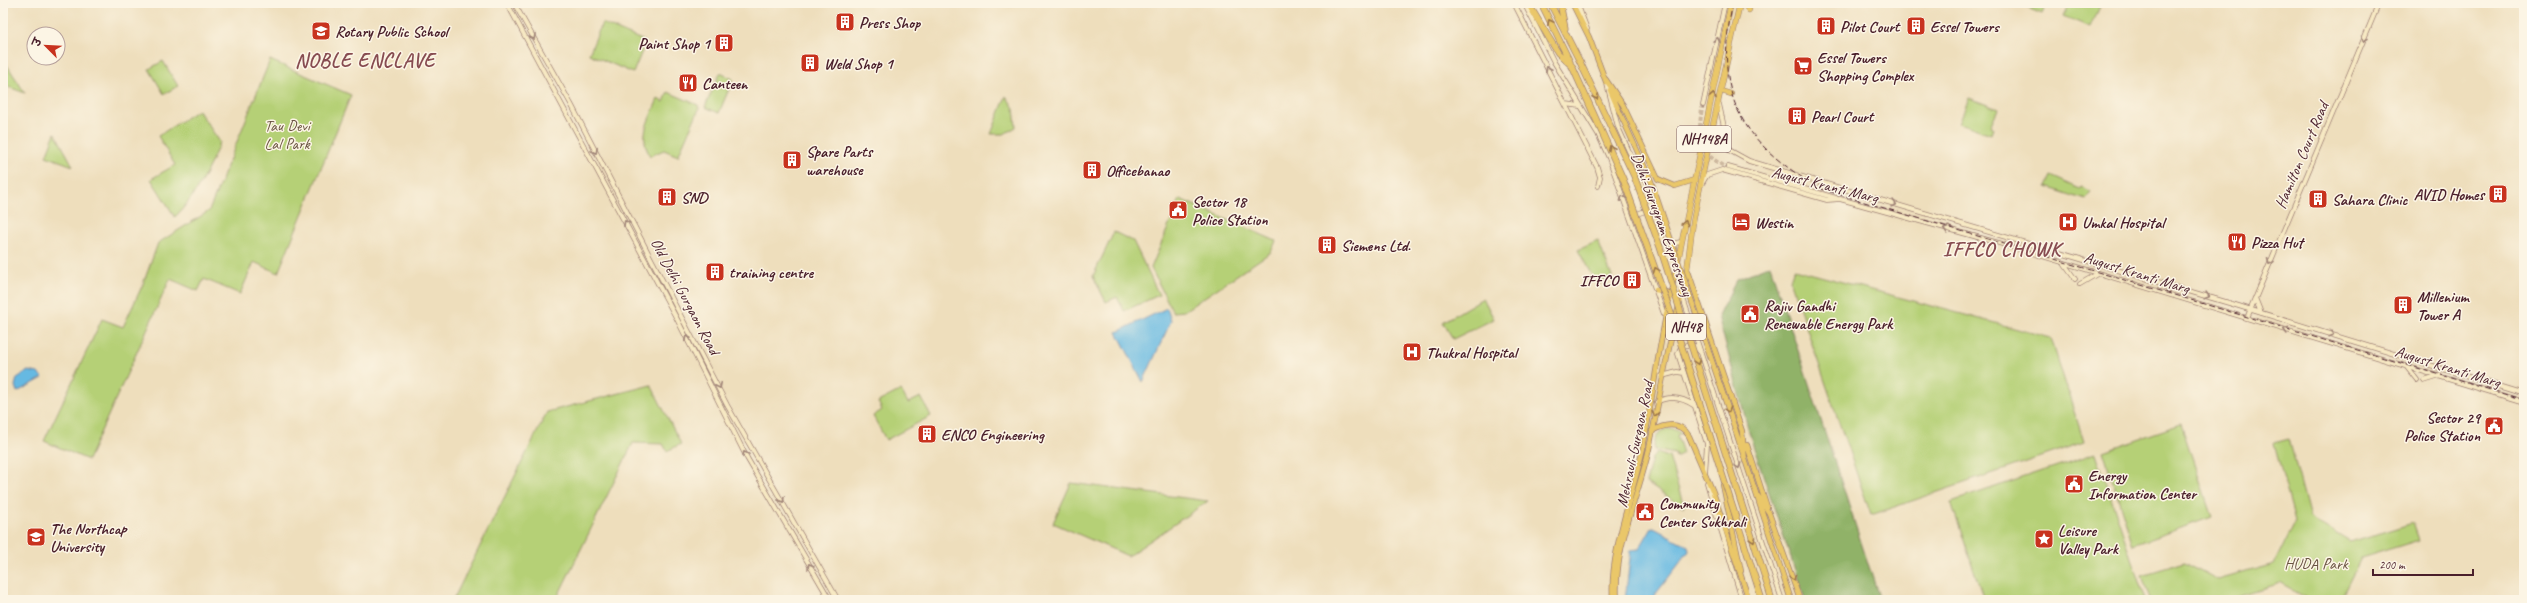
<svg xmlns="http://www.w3.org/2000/svg" width="2527" height="603" viewBox="0 0 2527 603" font-family="Caveat,'Playpen Sans Deva',sans-serif">
  <rect width="100%" height="100%" fill="#fcf5e5"/>
  <filter id="ink" filterUnits="userSpaceOnUse"><feTurbulence type="fractalNoise" baseFrequency=".025" numOctaves="2"/><feDisplacementMap in="SourceGraphic" scale="8" xChannelSelector="R" yChannelSelector="G"/><feConvolveMatrix kernelMatrix="1 2 1 2 8 2 1 2 1" color-interpolation-filters="sRGB"/></filter>
  <filter id="wash" filterUnits="userSpaceOnUse"><feTurbulence type="fractalNoise" baseFrequency=".012" numOctaves="4" result="noise"/><feDisplacementMap in="SourceGraphic" scale="16" xChannelSelector="R" yChannelSelector="G"/><feGaussianBlur stdDeviation="0.9" result="paint"/><feColorMatrix in="noise" values="0 0 0 0 0 0 0 0 0 0 0 0 0 0 0 0 0 1.4 0 .05"/><feComposite in="paint" operator="in"/></filter>
  <g filter="url(#wash)">
    <rect width="100%" height="100%" fill="#eedebc"/>
    <path fill="#b5d076" stroke="#807850" d="M2015,3H2047L2042,14Z
      M2069,3L2100,4L2090,27L2063,16Z
      M602,23L644,41L645,44L633,73L589,54Z
      M3,59L25,93L3,85Z
      M270,60L351,95L278,273L254,262L240,294L204,279L198,291L170,279L88,460L44,441L102,319L123,327L143,284L158,243L209,211Z
      M163,61L178,86L164,94L149,69Z
      M720,73L733,79L719,113L705,107Z
      M668,92L698,105L699,109L678,156L664,150L650,156C638,134 649,121 658,99L664,102Z
      M1006,96L1014,108L1016,127L1004,134H991Z
      M1969,98L1998,109L1990,126L1993,128L1991,134L1959,123Z
      M198,110L220,142C208,170 197,195 175,217L151,179L175,165L158,136Z
      M55,133L73,166L46,156Z
      M2051,176L2080,189L2081,187L2091,191L2086,200L2046,187Z
      M1180,199L1276,241L1271,252L1184,311L1173,312L1151,268Z
      M1114,232L1133,241L1159,295L1124,311L1117,297L1106,302L1093,276Z
      M1598,241L1612,277L1597,285L1578,250Z
      M1794,269L2051,338L2084,442L1871,515L1790,280Z
      M1483,298L1494,319L1453,339L1443,322Z
      M651,385L681,444L667,451L663,444L633,443L556,600H453L547,412Z
      M901,390L908,403L921,397L931,416L886,440L873,416L882,410L878,402Z
      M2181,424L2212,517L2133,545L2103,451Z
      M1671,428L1682,433L1677,435L1683,453L1676,457L1675,454L1654,450C1654,437 1658,430 1671,428Z
      M2289,439L2310,518L2350,542L2413,523L2419,540L2361,558L2340,600H2310L2280,583L2224,600H2150L2142,575L2185,562L2218,580L2274,564L2295,521L2274,443Z
      M1657,453L1669,457L1684,507L1646,483L1652,458Z
      M2096,453L2145,600H1984L1951,502Z
      M1071,483L1208,501L1128,556L1053,523Z"/>
    <path fill="#90b267" stroke="#6d6849" d="M1770,265L1880,600H1805L1751,439L1718,316L1737,279Z"/>
    <path fill="#66b9e2" stroke="#586c86" d="M1167,308L1171,321L1143,382L1117,332Z
      M28,371L38,373L43,378L17,392L15,386L17,378Z
      M1652,527L1688,546L1689,551L1651,600H1625L1631,550L1639,549Z"/>
  </g>
  <g filter="url(#ink)">
    <g fill="none" stroke-linecap="round" stroke-linejoin="round">
      <path stroke="#cdb89f" stroke-width="4" stroke-dasharray="4 2" stroke-linecap="butt" d="M1703,105C1697,132 1698,157 1728,167"/>
      <g stroke="#9c7e74" stroke-width="5.5">
        <path id="secondary" d="M507,3L678,321L747,458L830,600
          M514,3L571,104L727,405L838,600
          M1514,3L1597,167L1600,177L1598,186
          M1524,3L1554,62L1598,134L1609,158L1664,314
          M1577,3L1587,29
          M1606,80L1618,127L1637,169L1663,241L1670,244L1681,242
          M1566,104L1580,106
          M1719,104L1729,150L1749,161L2229,303L2524,394
          M1703,105L1725,3
          M1728,167L1836,198
          M1701,185L1707,175L1722,170L1827,200L1840,199L1999,243L2524,402
          M1634,215L1648,210
          M2065,265L2075,279
          M2080,284L2097,274
          M1682,295L1782,600
          M2255,298L2261,313
          M2247,318L2379,3
          M1700,352L1695,346L1686,345L1680,349L1678,354L1707,444L1705,473
          M2406,366L2417,380
          M1662,376L1677,372L1684,373
          M2424,381L2440,376
          M1657,402C1670,395 1683,398 1695,406
          M1707,483L1742,600"/>
      </g>
      <g stroke="#9c7e74" stroke-width="6">
        <path id="primary" d="M1572,3L1589,37L1606,82
          M1606,80L1623,105L1658,179L1675,186L1694,180
          M1610,90L1619,111
          M1721,91L1731,94
          M1688,271L1742,431L1745,461
          M1656,290L1666,292
          M1735,429L1791,600
          M1652,431C1665,424 1680,421 1689,436L1713,492L1749,600
          M1747,445L1767,507
          M1723,485L1741,571
          M1758,496L1769,513L1800,600
          M1613,600C1609,553 1633,495 1643,448C1654,391 1660,332 1675,275
          M1617,600C1613,549 1638,498 1649,449C1660,398 1667,346 1682,295"/>
      </g>
      <g stroke="#9c7e74" stroke-width="6">
        <path id="trunk" d="M1743,3L1749,10
          M1675,275L1731,3
          M1682,295C1689,270 1689,244 1694,217C1708,146 1724,74 1740,3"/>
      </g>
      <g stroke="#9c7e74" stroke-width="7">
        <path id="motorway" d="M1528,3L1558,53L1572,66
          M1541,3L1570,62
          M1550,3L1580,62
          M1560,3L1565,28"/>
      </g>
      <use href="#secondary" stroke="#f7e9c3" stroke-width="4"/>
      <use href="#primary" stroke="#eac769" stroke-width="4.5"/>
      <use href="#trunk" stroke="#eac769" stroke-width="5"/>
      <use href="#motorway" stroke="#eac769" stroke-width="5.5"/>
      <path stroke="#4a1f2b" stroke-width="1" stroke-dasharray="6 3" stroke-linecap="butt" d="M1733,3C1712,96 1742,143 1821,189L2524,400"/>
      <g stroke="#9c7e74" stroke-width="6" stroke-linecap="butt">
        <path id="primary-bridge" d="M1619,111L1651,181L1735,429"/>
      </g>
      <g stroke="#9c7e74" stroke-width="7" stroke-linecap="butt">
        <path id="motorway-bridge" d="M1580,62L1634,176L1660,247L1772,600
          M1572,66L1623,179L1673,319L1762,600"/>
      </g>
      <use href="#primary-bridge" stroke="#eac769" stroke-width="4.5"/>
      <use href="#motorway-bridge" stroke="#eac769" stroke-width="5.5"/>
    </g>
    <defs><path id="oneway-chevron" d="M-2-3.5L2.5 0L-2 3.5" fill="none" stroke-width="1.6" stroke-linecap="round" stroke-linejoin="round"/></defs>
    <g stroke="#9a734a">
      <use href="#oneway-chevron" transform="translate(1550 22) rotate(-116)"/>
      <use href="#oneway-chevron" transform="translate(1713 96) rotate(-80)"/>
      <use href="#oneway-chevron" transform="translate(1596 97) rotate(65)"/>
      <use href="#oneway-chevron" transform="translate(1611 148) rotate(-115)"/>
      <use href="#oneway-chevron" transform="translate(1685 223) rotate(-78)"/>
      <use href="#oneway-chevron" transform="translate(1656 270) rotate(-110)"/>
      <use href="#oneway-chevron" transform="translate(1697 362) rotate(72)"/>
      <use href="#oneway-chevron" transform="translate(1728 410) rotate(72)"/>
      <use href="#oneway-chevron" transform="translate(1655 414) rotate(100)"/>
      <use href="#oneway-chevron" transform="translate(1753 540) rotate(72)"/>
      <use href="#oneway-chevron" transform="translate(1793 578) rotate(71)"/>
    </g>
    <g stroke="#a08477">
      <use href="#oneway-chevron" transform="translate(533 37) rotate(61)"/>
      <use href="#oneway-chevron" transform="translate(2364 39) rotate(113)"/>
      <use href="#oneway-chevron" transform="translate(1717 40) rotate(-78)"/>
      <use href="#oneway-chevron" transform="translate(1548 69) rotate(-117)"/>
      <use href="#oneway-chevron" transform="translate(595 151) rotate(62)"/>
      <use href="#oneway-chevron" transform="translate(1623 198) rotate(-110)"/>
      <use href="#oneway-chevron" transform="translate(1894 204) rotate(16)"/>
      <use href="#oneway-chevron" transform="translate(626 223) rotate(-119)"/>
      <use href="#oneway-chevron" transform="translate(1946 229) rotate(-164)"/>
      <use href="#oneway-chevron" transform="translate(2270 262) rotate(112)"/>
      <use href="#oneway-chevron" transform="translate(2207 296) rotate(16)"/>
      <use href="#oneway-chevron" transform="translate(2286 330) rotate(-163)"/>
      <use href="#oneway-chevron" transform="translate(2331 334) rotate(17)"/>
      <use href="#oneway-chevron" transform="translate(687 338) rotate(-117)"/>
      <use href="#oneway-chevron" transform="translate(719 386) rotate(64)"/>
      <use href="#oneway-chevron" transform="translate(745 454) rotate(-118)"/>
      <use href="#oneway-chevron" transform="translate(1738 466) rotate(72)"/>
      <use href="#oneway-chevron" transform="translate(782 500) rotate(60)"/>
      <use href="#oneway-chevron" transform="translate(810 566) rotate(-120)"/>
    </g>
  </g>
  <defs>
    <g id="building-square" transform="scale(1)"><rect x="-9" y="-9" width="18" height="18" rx="4" fill="#c8321e" stroke="#fcf5e5"/><path d="M-4-6H4V6H1V3H-1V6H-4ZM-2.5-4.3h1.7v1.8h-1.7ZM.8-4.3h1.7v1.8H.8ZM-2.5-1h1.7V.8h-1.7ZM.8-1h1.7V.8H.8Z" fill="#fff"/></g>
    <g id="school-square" transform="scale(1)"><rect x="-9" y="-9" width="18" height="18" rx="4" fill="#c8321e" stroke="#fcf5e5"/><path d="M0-5L7-2L0 1L-7-2ZM-4 1L0 2.5L4 1V4Q0 6-4 4Z" fill="#fff"/></g>
    <g id="supermarket-square" transform="scale(1)"><rect x="-9" y="-9" width="18" height="18" rx="4" fill="#c8321e" stroke="#fcf5e5"/><path d="M-6-5.5h2.5l.6 2H6L4.5 2H-2.5L-4.4-4H-6ZM-1.5 3.2a1.3 1.3 0 1 0 .1 0ZM3 3.2a1.3 1.3 0 1 0 .1 0Z" fill="#fff"/></g>
    <g id="restaurant-square" transform="scale(1)"><rect x="-9" y="-9" width="18" height="18" rx="4" fill="#c8321e" stroke="#fcf5e5"/><path d="M-5-6h1v4h1v-4h1v4h1v-4h1v5L-1.5 .5V6h-2V.5L-5-1ZM5-6V6H3V1.5H1.5Q1.5-4 5-6Z" fill="#fff"/></g>
    <g id="civic-square" transform="scale(1)"><rect x="-9" y="-9" width="18" height="18" rx="4" fill="#c8321e" stroke="#fcf5e5"/><path d="M-.6-6.5H3V-4.5H.6V-3L4-1V1h2V6H-6V1h2V-1L-.6-3ZM-1.2 2.5V6h2.4V2.5Z" fill="#fff"/></g>
    <g id="hotel-square" transform="scale(1)"><rect x="-9" y="-9" width="18" height="18" rx="4" fill="#c8321e" stroke="#fcf5e5"/><path d="M-6-4.5h1.5V1H6V5H4.5V3h-9V5H-6ZM-4 0a1.8 1.8 0 1 1 3.6 0ZM.5 0V-2.5h3Q6-2.5 6 0Z" fill="#fff"/></g>
    <g id="hospital-square" transform="scale(1)"><rect x="-9" y="-9" width="18" height="18" rx="4" fill="#c8321e" stroke="#fcf5e5"/><path d="M-5-5h3v3.5h4V-5h3V5h-3V1.5h-4V5h-3Z" fill="#fff"/></g>
    <g id="university-square" transform="scale(1)"><rect x="-9" y="-9" width="18" height="18" rx="4" fill="#c8321e" stroke="#fcf5e5"/><path d="M0-5L7-2L0 1L-7-2ZM-4 1L0 2.5L4 1V4Q0 6-4 4Z" fill="#fff"/></g>
    <g id="sight-square" transform="scale(1)"><rect x="-9" y="-9" width="18" height="18" rx="4" fill="#c8321e" stroke="#fcf5e5"/><path d="M0-6L1.8-2.2L6-1.7L2.9 1.2L3.7 5.4L0 3.3L-3.7 5.4L-2.9 1.2L-6-1.7L-1.8-2.2Z" fill="#fff"/></g>
  </defs>
  <g fill-rule="evenodd">
    <use href="#building-square" x="845" y="22"/>
    <use href="#building-square" x="1826" y="26"/>
    <use href="#building-square" x="1916" y="26"/>
    <use href="#school-square" x="321" y="31"/>
    <use href="#building-square" x="724" y="43"/>
    <use href="#building-square" x="810" y="63"/>
    <use href="#supermarket-square" x="1803" y="66"/>
    <use href="#restaurant-square" x="688" y="83"/>
    <use href="#building-square" x="1797" y="116"/>
    <use href="#building-square" x="792" y="160"/>
    <use href="#building-square" x="1092" y="170"/>
    <use href="#building-square" x="2498" y="194"/>
    <use href="#building-square" x="667" y="197"/>
    <use href="#building-square" x="2318" y="199"/>
    <use href="#civic-square" x="1178" y="210"/>
    <use href="#hotel-square" x="1741" y="222"/>
    <use href="#hospital-square" x="2068" y="222"/>
    <use href="#restaurant-square" x="2237" y="242"/>
    <use href="#building-square" x="1327" y="245"/>
    <use href="#building-square" x="715" y="272"/>
    <use href="#building-square" x="1632" y="280"/>
    <use href="#building-square" x="2403" y="305"/>
    <use href="#civic-square" x="1750" y="314"/>
    <use href="#hospital-square" x="1412" y="352"/>
    <use href="#civic-square" x="2494" y="426"/>
    <use href="#building-square" x="927" y="434"/>
    <use href="#civic-square" x="2074" y="484"/>
    <use href="#civic-square" x="1645" y="512"/>
    <use href="#university-square" x="36" y="537"/>
    <use href="#sight-square" x="2044" y="539"/>
  </g>
  <g text-anchor="middle" stroke-width="3" stroke-linejoin="round" paint-order="stroke">
    <g fill="#fcf5e5" stroke="#7f5f63" stroke-width="1">
      <rect x="1677" y="126" width="54" height="26" rx="3"/>
      <rect x="1666" y="314" width="40" height="26" rx="3"/>
    </g>
    <g font-size="15" font-weight="bold" fill="#4a1f2b">
      <text x="1704" y="144">NH148A</text>
      <text x="1686" y="332">NH48</text>
    </g>
    <g font-size="16" font-weight="bold" fill="#4a1f2b" stroke="#fcf5e5" text-anchor="start">
      <text x="859" y="28">Press Shop</text>
      <text x="1840" y="32">Pilot Court</text>
      <text x="1930" y="32">Essel Towers</text>
      <text x="335" y="37">Rotary Public School</text>
      <text x="710" y="49" text-anchor="end">Paint Shop 1</text>
      <text x="1817" y="63">Essel Towers<tspan x="1817" dy="18">Shopping Complex</tspan></text>
      <text x="824" y="69">Weld Shop 1</text>
      <text x="702" y="89">Canteen</text>
      <text x="1811" y="122">Pearl Court</text>
      <text x="806" y="157">Spare Parts<tspan x="806" dy="18">warehouse</tspan></text>
      <text x="1106" y="176">Officebanao</text>
      <text x="2484" y="200" text-anchor="end">AVID Homes</text>
      <text x="681" y="203">SND</text>
      <text x="2332" y="205">Sahara Clinic</text>
      <text x="1192" y="207">Sector 18<tspan x="1192" dy="18">Police Station</tspan></text>
      <text x="1755" y="228">Westin</text>
      <text x="2082" y="228">Umkal Hospital</text>
      <text x="2251" y="248">Pizza Hut</text>
      <text x="1341" y="251">Siemens Ltd.</text>
      <text x="729" y="278">training centre</text>
      <text x="1618" y="286" text-anchor="end">IFFCO</text>
      <text x="2417" y="302">Millenium<tspan x="2417" dy="18">Tower A</tspan></text>
      <text x="1764" y="311">Rajiv Gandhi<tspan x="1764" dy="18">Renewable Energy Park</tspan></text>
      <text x="1426" y="358">Thukral Hospital</text>
      <text x="2480" y="423" text-anchor="end">Sector 29<tspan x="2480" dy="18">Police Station</tspan></text>
      <text x="941" y="440">ENCO Engineering</text>
      <text x="2088" y="481">Energy<tspan x="2088" dy="18">Information Center</tspan></text>
      <text x="1659" y="509">Community<tspan x="1659" dy="18">Center Sukhrali</tspan></text>
      <text x="50" y="534">The Northcap<tspan x="50" dy="18">University</tspan></text>
      <text x="2058" y="536">Leisure<tspan x="2058" dy="18">Valley Park</tspan></text>
    </g>
    <g font-size="16" fill="#6a5442" stroke="#fcf5e5">
      <text x="287" y="131">Tau Devi<tspan x="287" dy="18">Lal Park</tspan></text>
      <text x="2316" y="569">HUDA Park</text>
    </g>
    <g font-size="16" fill="#4a1f2b" stroke="#fcf5e5">
      <text transform="translate(2301 155) rotate(-67)" y="6">Hamilton Court Road</text>
      <text transform="translate(1825 184) rotate(14)" y="6">August Kranti Marg</text>
      <text transform="translate(1663 224) rotate(70)" y="6">Delhi-Gurugram Expressway</text>
      <text transform="translate(2137 272) rotate(17)" y="6">August Kranti Marg</text>
      <text transform="translate(686 296) rotate(62)" y="6">Old Delhi Gurgaon Road</text>
      <text transform="translate(2448 366) rotate(17)" y="6">August Kranti Marg</text>
      <text transform="translate(1634 444) rotate(-78)" y="6">Mehrauli-Gurgaon Road</text>
    </g>
    <g font-size="20" font-weight="bold" letter-spacing="1" fill="#874c51" stroke="#fcf5e5">
      <text x="365" y="67">NOBLE ENCLAVE</text>
      <text x="2002" y="256">IFFCO CHOWK</text>
    </g>
  </g>
  <rect width="2527" height="603" fill="none" stroke="#fcf5e5" stroke-width="16"/>
  <g transform="translate(46 46) rotate(294)"><circle r="19" fill="#fcf5e5" stroke="#b59f9b"/>
  <path d="M0-3L7 15L0 10L-7 15Z" fill="#c8321e"/>
  <text y="-6" font-size="11" font-weight="bold" text-anchor="middle" fill="#4a1f2b">उ</text>
  </g>
  <path d="M2373 569v6h100v-6" fill="none" stroke="#4a1f2b" stroke-width="2"/>
  <text x="2379" y="569" font-size="12" fill="#4a1f2b" stroke="#fcf5e5" stroke-width="3" paint-order="stroke">200 m</text>
</svg>
